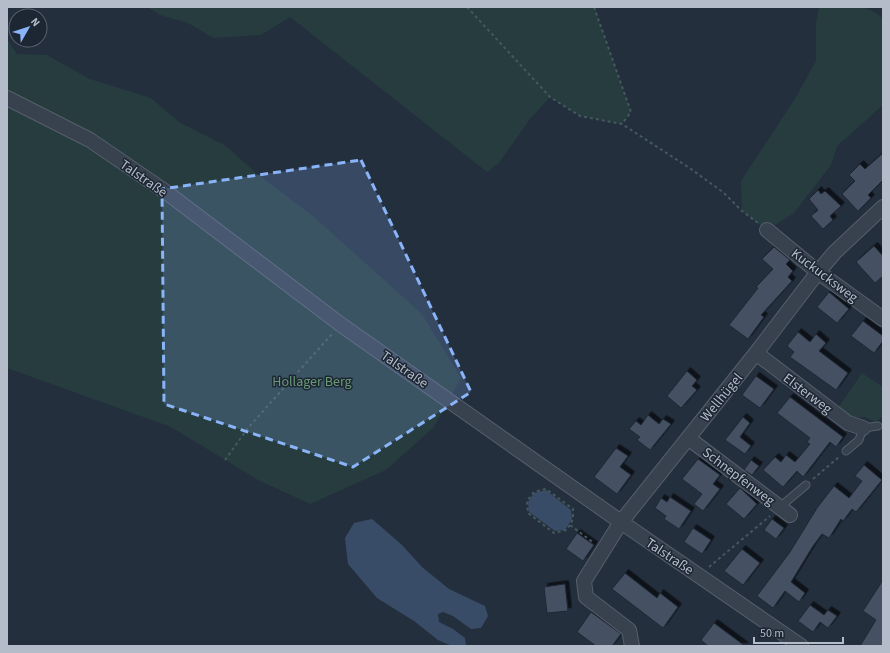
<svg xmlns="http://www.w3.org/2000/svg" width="890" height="653" viewBox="0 0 890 653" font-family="'Source Sans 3',sans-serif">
  <defs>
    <filter id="shadow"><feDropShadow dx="3.5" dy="-3.5" stdDeviation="0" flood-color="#0009"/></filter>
  </defs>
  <rect width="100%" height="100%" fill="#242f3e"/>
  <path fill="#263c3f" d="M147,7H594L631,112L622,124L580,116L550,97L530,119L499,163L487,172L290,17L261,35L214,38L188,23L160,15Z
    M819,7C840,7 867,1 883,19V105L837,146L831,165L794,213L767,230L742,211L741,181L796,97L816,61V23Z
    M7,39L17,54L47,55L90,79L151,98L179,122L226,146L256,173L313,216L422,314L461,378L434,427L386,470L310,504L258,480L171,427L7,368Z
    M862,373L883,387V416L875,422L866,417H851L838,408Z"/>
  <path fill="#394c67" d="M546,490L571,510L572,519L565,530L555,531L529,512L528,502L534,493Z
    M372,519L402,545L422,567L449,589L485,606L488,616L481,628L471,629L453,616L443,612L438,614L439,622L453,629L465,638L466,645L452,646L438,640L414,621L377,598L348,564L345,538L354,523Z"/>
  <path fill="#455162" stroke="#1f2835" filter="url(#shadow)" d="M883,153V180L868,195L871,198L858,211L842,194L855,181L849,175L860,164L865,169Z
    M818,190L821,194L825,191L841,206L830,216L833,220L823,229L811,216L818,210L809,199Z
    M874,246L883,256V276L875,283L856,262Z
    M774,247L790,260L786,264L793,271L788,277L792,281L761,315L764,317L748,339L729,325L758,288L756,287L773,269L762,259Z
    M829,292L849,309L837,323L817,307Z
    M863,321L883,336V341L874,353L851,336Z
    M798,332L810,342L816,334L826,343L819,351L848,373L836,390L790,357L794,352L787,346Z
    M687,371L697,380L692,386L697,390L681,408L667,396Z
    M756,376L774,389L760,408L742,395Z
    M790,397L843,437L836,447L830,442L803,477L797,471L783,487L763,470L775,457L781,462L786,455L795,462L810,444L807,442L810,438L777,413Z
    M648,415L659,424L663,419L671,424L650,450L637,440L640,437L629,429L636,421L641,425Z
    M743,417L750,423L740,437L751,446L745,454L725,440Z
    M616,448L628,456L620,467L631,475L617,494L594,477Z
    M698,459L720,475L713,484L720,489L703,511L694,504L702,494L682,479Z
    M751,460L759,466L752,475L744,470Z
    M864,465L882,480L856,512L852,509L843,521L841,519L829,538L822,534L813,546L791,582L805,593L799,602L785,591L773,608L757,596L790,552L817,508L834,486L849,498L862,481L855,476Z
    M740,488L757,504L744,519L726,504Z
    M670,497L691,511L679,529L664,519L666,516L655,508L661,498L667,502Z
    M772,519L784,528L776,539L764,530Z
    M693,528L711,540L702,554L684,542Z
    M577,533L594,545L583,561L566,549Z
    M742,549L760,563L743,585L724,571Z
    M625,573L657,598L660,593L678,607L663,628L612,589Z
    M883,580V646H860L876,620L863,611Z
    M565,584L568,611L547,613L544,587Z
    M810,605L824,615L828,610L837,616L828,628L820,622L813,632L798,621Z
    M591,612L621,634L612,646H596L577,632Z
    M714,623L745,646H708L701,640Z"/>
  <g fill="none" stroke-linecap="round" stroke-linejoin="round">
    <g stroke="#565f6c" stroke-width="9">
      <path id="service" d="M846,451L859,440L863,428L878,426
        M780,507L806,485"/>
    </g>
    <g stroke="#565f6c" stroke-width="16">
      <path id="minor" d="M7,98L90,140L166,192L340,324L621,522L801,646
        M767,230L818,272L883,319
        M756,353L848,423L863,428
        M688,438L790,515
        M632,646L629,630L586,597L584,581L621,522L756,353L818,272L835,252L883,207"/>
    </g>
    <path stroke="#44595c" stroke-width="2" stroke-dasharray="3 3" stroke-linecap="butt" d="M467,7L550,97L580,116L622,124L691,169L724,193L742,211L758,223
      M594,7L631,112L622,124
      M225,460L248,428L332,334
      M813,479L839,457
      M570,525L566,530L554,533L528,513L527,501L534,492L546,489L573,509V519L570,525L594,543
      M709,567L770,516"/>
    <use href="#service" stroke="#38414e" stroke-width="7"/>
    <use href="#minor" stroke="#38414e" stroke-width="14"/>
  </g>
  <path fill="#8ab4f8" fill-opacity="0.2" stroke="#8ab4f8" stroke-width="3" stroke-dasharray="8 5" stroke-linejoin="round" d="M361,160L471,392L353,467L164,404L162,189Z"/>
  <g text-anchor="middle" stroke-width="3" stroke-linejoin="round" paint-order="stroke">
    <g font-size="14" fill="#b4bcc9" stroke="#1d2633">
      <text transform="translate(144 178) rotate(35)" y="5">Talstraße</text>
      <text transform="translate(825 275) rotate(37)" y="5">Kuckucksweg</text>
      <text transform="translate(405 369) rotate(35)" y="5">Talstraße</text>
      <text transform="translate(808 393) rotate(37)" y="5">Elsterweg</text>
      <text transform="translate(721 397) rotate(-51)" y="5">Wellhügel</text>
      <text transform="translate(739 476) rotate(37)" y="5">Schnepfenweg</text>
      <text transform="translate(670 556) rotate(34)" y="5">Talstraße</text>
    </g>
    <g font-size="14" fill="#6b9a76" stroke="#1d2633">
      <text x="312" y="386">Hollager Berg</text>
    </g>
  </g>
  <rect width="890" height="653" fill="none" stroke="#b4bcc9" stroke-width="16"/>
  <g transform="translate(28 28) rotate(51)"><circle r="19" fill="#1d2633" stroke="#59626f"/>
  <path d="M0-3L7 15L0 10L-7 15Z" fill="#8ab4f8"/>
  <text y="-6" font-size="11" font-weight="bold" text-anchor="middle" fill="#b4bcc9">N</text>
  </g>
  <path d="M754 637v6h89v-6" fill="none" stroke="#b4bcc9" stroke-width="2"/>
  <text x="760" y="637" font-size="12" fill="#b4bcc9" stroke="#1d2633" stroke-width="3" paint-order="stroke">50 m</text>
</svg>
